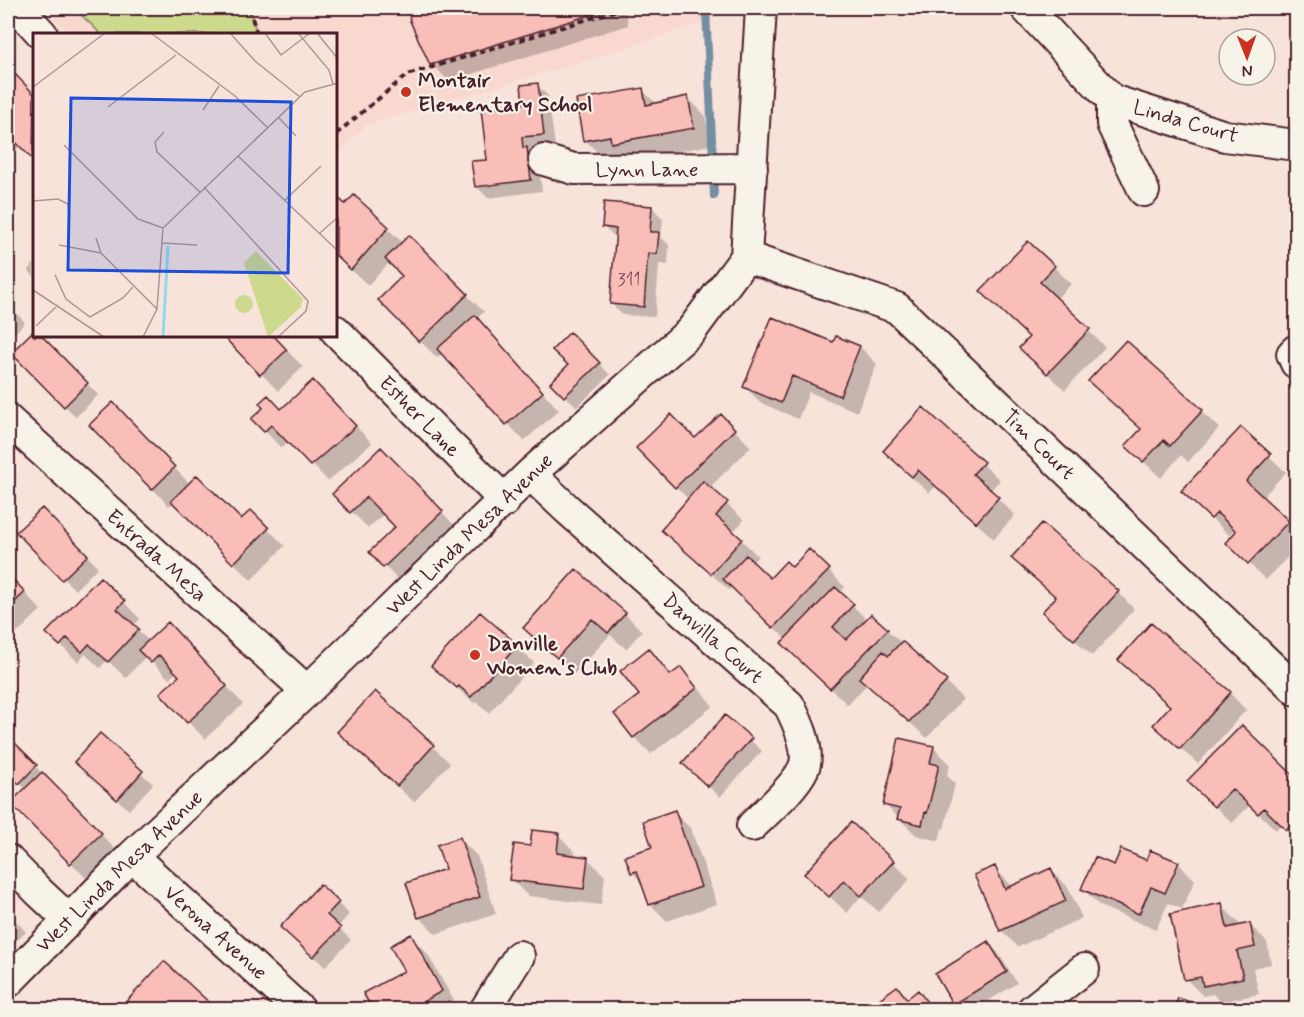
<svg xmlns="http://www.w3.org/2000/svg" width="1304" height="1017" viewBox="0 0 1304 1017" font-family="Mynerve,sans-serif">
  <rect width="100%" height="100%" fill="#f8e3da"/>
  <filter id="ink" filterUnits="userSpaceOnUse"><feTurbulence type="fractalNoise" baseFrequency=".0167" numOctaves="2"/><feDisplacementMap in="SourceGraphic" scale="12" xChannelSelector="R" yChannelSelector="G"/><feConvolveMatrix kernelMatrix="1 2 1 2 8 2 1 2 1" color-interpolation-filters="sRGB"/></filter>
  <g filter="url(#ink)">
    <path fill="#f9d8d0" d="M43,8H738V11L588,60L366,125L336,157V34H70Z"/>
    <path fill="#cdd98d" stroke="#8c7c5c" stroke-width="1.5" d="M74,8H249L257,34H101Z"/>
    <path fill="#0003" d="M410,8H625L628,25L449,81L432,64L412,21Z
      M8,63L13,69L8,74Z
      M15,76L34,96V159L21,145L11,156L8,152V83Z
      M537,85L548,96L555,145L532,148L533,155L538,160L542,191L488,198L476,186L489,161Z
      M642,90L657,104L688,98L705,115L711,145L630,160L623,153L602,157L585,140Z
      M354,197L403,243L409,237L484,312L476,319L559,410L524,441L443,353L437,358L380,300L404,276L390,262L368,285L336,256V198L345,206Z
      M652,207L663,219L661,237L669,245L668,265L659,264L655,317L622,315L611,303L617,238L603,227Z
      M34,263V277L28,270Z
      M1054,267L1071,284L1056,299L1105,347L1065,390L1038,365L1031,338L999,308Z
      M8,305L25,322L8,341Z
      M34,332V336H40L98,395L76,417L13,353Z
      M570,334L610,375L577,407L552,383L570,366Z
      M225,336H273L303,367L278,391Z
      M1126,342L1219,428L1188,462L1181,455L1161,478L1127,446L1142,429Z
      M834,344L860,347L877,364L857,412L809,392L798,419L761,403L744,386Z
      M330,399L372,443L328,481L289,441L281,448L265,431V408L282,411Z
      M923,409L1000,480L990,491L1015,515L994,539L936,486L929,493L902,468Z
      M721,416L751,447L709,488L744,520L733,532L758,556L752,563L770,580L792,569L809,551L845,587L840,593L867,620L887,630L946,682L963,699L927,738L867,684L848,705L800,660L786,639L732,587L729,590L663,530L689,500L638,448L695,440Z
      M129,421L190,484L241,521L251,512L285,546L251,580L174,502L169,506L153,489Z
      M1269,456L1286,472L1262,498L1296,531V548L1266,580L1245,560L1238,532L1234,529L1229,535L1200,508Z
      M398,466L458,529L401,583L371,552L397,527L384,514L368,528L334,494Z
      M42,510L98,567L75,590L19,532Z
      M1013,558L1118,592L1134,609L1092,656L1044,612L1057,598Z
      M8,575L41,610L8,642Z
      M1296,593V603L1292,598Z
      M124,602L140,619L133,626L149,641H185L243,704L205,739L188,722L181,676L177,672L169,679L146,656L126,678L107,660L100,668L85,654L78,662L48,633Z
      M625,614L642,631L626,649L610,635L574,674L525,628Z
      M517,646L534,663L489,713L477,702L475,704L433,666Z
      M649,650L672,675L680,669L697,686L713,706L651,754L634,737Z
      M375,693L450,763L414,802L356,749Z
      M1230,693L1246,710L1198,764L1172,741Z
      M725,717L762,751L720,797L695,774Z
      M1242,727L1296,780V838L1282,823L1276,830L1250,805L1232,823L1189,781Z
      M100,735L153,784L129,810L87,773Z
      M8,738L117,851L88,880L12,803L26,789L8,772Z
      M933,747L950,764L947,775L955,784L944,829L942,828L939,841L916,835L884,804Z
      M674,812L691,829L717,904L667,921L650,904L643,883L632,872L654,848Z
      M558,835L575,852V857L588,859L605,876L601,905L528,896L511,879L532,848Z
      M460,839L477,856L496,914L436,934L419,917L447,870Z
      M893,862L910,879L879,912L861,896L847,913L806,874Z
      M1146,862L1178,863L1195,880L1182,909L1168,903L1156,930L1100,906L1083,889L1114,867Z
      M995,868L1013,887L1051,870L1068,887L1082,918L1018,947L1001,930Z
      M320,887L349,914L338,927L351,940L325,967L294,938Z
      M1221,905L1238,922L1239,927L1250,925L1267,942L1271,964L1253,968L1259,994L1221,1002L1213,994L1203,996L1186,979Z
      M8,912L26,932L8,949Z
      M410,936L427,953L458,1008L374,1010L406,971Z
      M988,943L999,954L1017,983L974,1010H960L954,1004Z
      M897,988L909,999L918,992L935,1010H881Z"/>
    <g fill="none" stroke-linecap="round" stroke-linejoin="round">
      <path stroke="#748fa2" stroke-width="8" d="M706,8L713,162
        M713,174L714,196"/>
    </g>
    <path fill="#fabeb8" stroke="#4a1f2b" stroke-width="1.5" d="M408,8H612L430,65L410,21Z
      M15,74L34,94L33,160L8,134V81Z
      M538,83L544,135L522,137L523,148L527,147L531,180L475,187L471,161L487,160L481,109L523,103L521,85Z
      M643,88L646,105L688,96L694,128L611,143L610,136L583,141L576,100Z
      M354,195L389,227L351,270L336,256V196L345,204Z
      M604,202L652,206L650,232H659L657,254L648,253L644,307L610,304L616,229L602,227Z
      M409,235L468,294L419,342L378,300L402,276L385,259Z
      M1028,241L1055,266L1040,282L1090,329L1047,374L1019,348L1029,337L980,291Z
      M475,315L543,392L506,425L437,349Z
      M772,317L833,342L836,336L860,346L840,396L792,376L781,403L743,387Z
      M34,330V336H42L88,383L64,407L11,353Z
      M570,332L600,363L564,397L550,383L568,365L552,350Z
      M223,336H274L287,350L260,375Z
      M1126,340L1203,410L1170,446L1164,440L1143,462L1125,446L1141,429L1088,381Z
      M313,380L356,426L310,466L271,425L264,432L251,419L263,408L259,403L268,395L281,409Z
      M113,402L175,467L152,490L89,425Z
      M923,407L984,462L973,474L999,497L976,523L918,470L912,477L883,451Z
      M671,414L695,438L721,414L735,429L675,488L636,448Z
      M1241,427L1271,454L1246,481L1289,521L1248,564L1226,543L1236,531L1217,513L1211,519L1181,491Z
      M381,447L443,511L383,568L369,552L395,527L366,497L350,513L332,494Z
      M197,475L241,519L251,510L269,528L233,564L171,501Z
      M703,481L728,502L716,516L742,539L711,574L661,530Z
      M42,508L88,555L62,580L16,532Z
      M1042,523L1119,591L1074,640L1042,612L1056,597L1011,558Z
      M809,549L830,569L773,628L723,579L746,555L770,578L786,561L792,567Z
      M576,569L626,613L608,633L592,619L557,658L523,628Z
      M8,574L25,592L8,609Z
      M100,577L125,601L117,609L139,629L108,662L89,644L82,652L67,638L60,646L46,633Z
      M835,587L854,604L833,627L846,640L871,614L888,629L830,689L781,643Z
      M480,612L518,645L471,697L459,686L457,688L431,666Z
      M168,622L227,686L187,723L160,693L179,676L159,655L151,663L138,650Z
      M1151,623L1231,692L1180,749L1153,725L1170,706L1118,660Z
      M902,641L947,681L909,722L859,678L883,651L888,656Z
      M649,648L670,675L681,667L697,688L633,738L614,714L639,695L620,671Z
      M375,691L434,745L397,786L337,732Z
      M725,715L752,738L708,787L682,763Z
      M1242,725L1296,778V819L1286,830L1264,808L1258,814L1232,789L1214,807L1187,781Z
      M100,733L143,771L117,800L74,762Z
      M8,736L37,765L19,784L8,773Z
      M899,738L934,746L930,763L939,765L927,813L925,812L922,825L897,819L900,809L883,805Z
      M42,772L102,833L70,864L10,803Z
      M675,810L701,887L649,905L637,871L631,873L625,856L652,847L643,821Z
      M851,822L894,861L861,896L844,880L829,897L804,874Z
      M532,830L559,833L557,853L588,857L584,889L509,880L514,844L530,846Z
      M460,837L480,897L418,918L406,883L445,869L437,845Z
      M1121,849L1146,860L1150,850L1179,862L1165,893L1151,887L1139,914L1081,889L1095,857L1114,865Z
      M995,866L1005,889L1051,868L1066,901L1000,931L974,875Z
      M320,884L339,902L327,915L341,928L313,957L280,927Z
      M1222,903L1227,928L1250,923L1255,947L1237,951L1243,978L1203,986L1201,977L1184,980L1170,914Z
      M411,934L442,991L409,1010H373L363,993L404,971L390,946Z
      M988,941L1007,972L953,1005L935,974Z
      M164,961L212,1005L207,1010H129L124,1004Z
      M897,986L907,999L918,990L933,1010H879L874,1003Z
      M1178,998L1209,1008V1010H1174Z"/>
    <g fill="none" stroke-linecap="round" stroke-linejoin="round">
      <g stroke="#4a1f2b" stroke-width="34">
        <path id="minor" d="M18,8L42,34
          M1026,8L1112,100L1225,136L1296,145
          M1112,100V124L1144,191
          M544,160L574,169L752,168
          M746,257L897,308L1296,690
          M336,331L505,501
          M1296,350L1292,354L1296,363
          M8,420L307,691
          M530,474L567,509L789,705C797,721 809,746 805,764C800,783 766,812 752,826
          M132,856L300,1010
          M8,860L38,891L69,920
          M8,982L132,856L307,691L530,474L691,331L746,257L761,8
          M485,1010L519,956
          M1032,1010L1084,969"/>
      </g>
      <path stroke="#4a1f2b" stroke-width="4" stroke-dasharray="6 4.5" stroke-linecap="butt" d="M249,8L257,34
        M336,134L407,75L614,11L615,8"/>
      <use href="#minor" stroke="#f7f3e8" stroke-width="30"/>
    </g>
  </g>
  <g fill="#c8321e" stroke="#f7f3e8" stroke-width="2">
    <circle cx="406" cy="92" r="6"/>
    <circle cx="475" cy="655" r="6"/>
  </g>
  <g text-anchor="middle" stroke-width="4.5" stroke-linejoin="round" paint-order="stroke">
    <g font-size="18" fill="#76474e">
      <text x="629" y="285">311</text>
    </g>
    <g font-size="21" font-weight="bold" fill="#4a1f2b" stroke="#f7f3e8" text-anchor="start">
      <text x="418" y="87">Montair<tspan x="418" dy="24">Elementary School</tspan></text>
      <text x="487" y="650">Danville<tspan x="487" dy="24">Women's Club</tspan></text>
    </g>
    <g font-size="21" fill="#4a1f2b" stroke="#f7f3e8">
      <text transform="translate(1186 121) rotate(16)" y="7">Linda Court</text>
      <text x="647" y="176">Lynn Lane</text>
      <text transform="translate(420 416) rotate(45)" y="7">Esther Lane</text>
      <text transform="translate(1039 444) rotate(44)" y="7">Tim Court</text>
      <text transform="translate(469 534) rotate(-44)" y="7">West Linda Mesa Avenue</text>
      <text transform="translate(157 555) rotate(42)" y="7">Entrada Mesa</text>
      <text transform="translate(713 638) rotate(41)" y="7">Danvilla Court</text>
      <text transform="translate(119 871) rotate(-44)" y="7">West Linda Mesa Avenue</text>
      <text transform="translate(216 932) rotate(42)" y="7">Verona Avenue</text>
    </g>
  </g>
  <g transform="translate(33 33)">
    <rect width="304" height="304" fill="#f8e3da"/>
    <path d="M223,218L270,266L268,274L235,304L211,230ZM202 271a9 9 0 1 1 18 0a9 9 0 1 1-18 0Z" fill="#cdd98d"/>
    <path fill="none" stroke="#90daf1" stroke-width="3" d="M130,304L135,213"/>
    <path fill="none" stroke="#b29594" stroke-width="1.5" d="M118,0L202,63L235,95M197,0L222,28L267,64M232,0L248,22L277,0M265,0L296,37L300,51M284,0L305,26M0,54L72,0M75,74L143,22M170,77L186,53M246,85L263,103M131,99L122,109L124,119L167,159M31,112L105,186L130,195M205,123L305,218M171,154L275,268L273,278L245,304M252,167L288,133M0,168L25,166L35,171L36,179M287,200L305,184M63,205L68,220L124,276M129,210L164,212M26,212L68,220M22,242L33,266L57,284L90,265L100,254M0,257L71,304M3,293L25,272M110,304L124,276L130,195L272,59L305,50"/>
    <path fill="#1d4ed8" fill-opacity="0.15" stroke="#1d4ed8" stroke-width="3" d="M38,65L258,69L255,240L35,237Z"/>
    <rect width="304" height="304" fill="none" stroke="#4a1f2b" stroke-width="3"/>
  </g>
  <rect width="1304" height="1017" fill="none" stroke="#f7f3e8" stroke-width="30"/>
  <rect x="15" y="15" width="1274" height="987" fill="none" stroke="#4a1f2b" stroke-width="2" filter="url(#ink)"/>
  <g transform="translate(1247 57) rotate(179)"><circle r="28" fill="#f7f3e8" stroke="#b29e9c" stroke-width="1.5"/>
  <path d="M0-4.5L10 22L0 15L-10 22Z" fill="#c8321e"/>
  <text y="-9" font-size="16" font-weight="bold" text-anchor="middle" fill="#4a1f2b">N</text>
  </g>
</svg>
